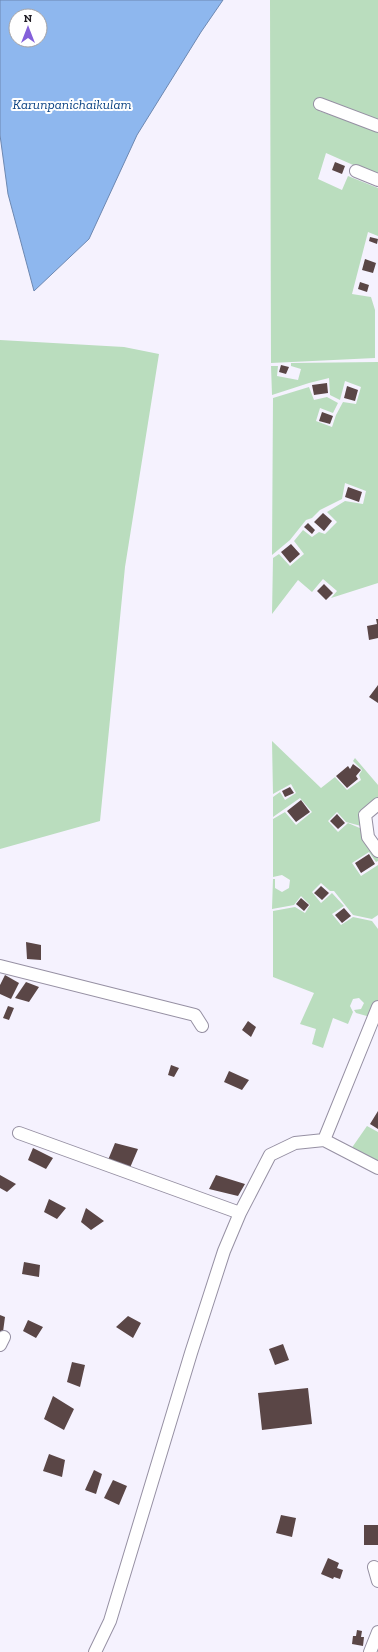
<svg xmlns="http://www.w3.org/2000/svg" width="378" height="1652" viewBox="0 0 378 1652" font-family="'Zilla Slab',serif">
  <rect width="100%" height="100%" fill="#f5f2fe"/>
  <path fill="#baddbe" d="M270,0H378V123L318,99L319,111L378,131V176L326,153L318,179L342,190L348,176L378,188V236L368,232L352,294L371,297L375,310V358L271,363Z
    M0,340L124,347L159,354L125,567L100,821L0,849Z
    M378,362V583L331,598L337,591L323,579L312,592L298,580L272,614L273,558L279,554L290,566L304,554L294,541L303,530L312,537L319,532L325,534L337,522L327,512L345,501L363,504L366,491L345,483L342,499L320,510L312,518L306,520L290,540L272,555L273,398L309,387L314,400L327,397L338,403L333,413L320,408L316,421L332,427L336,415L343,402L356,404L361,387L345,381L340,400L330,395L329,378L309,383L272,395L271,366H278L277,376L298,380L301,369L291,366V363Z
    M272,741L321,788L335,777L347,790L361,780L359,775L362,770L353,761L355,758L378,785V798L360,815L361,826L346,822L337,812L328,821L338,832L348,823L362,829L378,855V861L376,862L369,852L352,863L361,876L378,865V915L372,919L353,915L334,891H330L321,883L312,892L321,903L332,893L344,906L332,914L341,925L353,917L372,921L378,929V1008L374,1018L356,1013L354,1010L361,1009L364,1003L359,998L353,999L350,1006L353,1012L348,1024L333,1018L323,1048L312,1044L316,1029L300,1024L314,993L273,977V911L295,907L305,913L310,905L301,896L294,905L272,909L273,879H275V888L282,892L289,888L290,880L282,875L273,877V819L285,812L296,825L312,812L300,798L273,817V797L280,792L285,800L296,793L291,784L273,794Z
    M367,1126L378,1132V1165L351,1149Z"/>
  <path fill="#8eb7ee" stroke="#6d88b1" fill-rule="evenodd" d="M0,0H223L201,32L137,135L89,239L34,291L8,194L0,135ZM16,16H40V40H16Z"/>
  <path fill="#5a4646" d="M335,162L345,166L342,174L332,170Z
    M370,237L378,239L377,244L369,241Z
    M365,259L376,263L373,273L362,270Z
    M360,282L369,285L367,292L358,289Z
    M281,365L289,367L286,374L279,372Z
    M327,383L328,393L314,395L312,385Z
    M347,386L358,390L355,401L344,398Z
    M322,412L333,416L330,424L319,421Z
    M348,487L362,492L359,502L345,497Z
    M323,513L332,521L324,531L314,522Z
    M308,523L315,530L312,534L304,527Z
    M291,544L300,554L290,563L281,552Z
    M324,584L333,593L326,600L317,591Z
    M376,619H378V638L369,640L367,626L377,624Z
    M378,685V703L369,697Z
    M353,764L361,770L356,776L358,779L347,788L336,776L348,766L350,769Z
    M290,787L294,793L285,797L282,791Z
    M301,800L310,812L296,822L287,811Z
    M337,814L345,823L338,829L330,821Z
    M369,854L375,864L361,873L355,863Z
    M321,886L329,893L322,900L314,893Z
    M301,898L309,905L304,911L296,904Z
    M344,908L351,916L342,923L335,915Z
    M26,942L41,945V960L27,959Z
    M5,975L19,983L11,999L0,994V985Z
    M26,982L39,987L29,1002L15,998Z
    M8,1006L14,1008L9,1020L3,1018Z
    M248,1021L256,1027L251,1037L242,1030Z
    M171,1065L179,1068L174,1077L168,1075Z
    M229,1071L249,1080L242,1090L224,1082Z
    M378,1111V1129L370,1124Z
    M115,1143L138,1149L129,1170L108,1160Z
    M33,1148L53,1158L46,1169L28,1160Z
    M0,1175L16,1184L7,1192L0,1188Z
    M216,1175L245,1184L238,1196L209,1189Z
    M49,1199L66,1208L57,1219L44,1212Z
    M86,1208L104,1221L91,1230L81,1222Z
    M24,1262L40,1265L39,1277L22,1274Z
    M0,1315L5,1317L3,1332L0,1331Z
    M128,1316L141,1323L133,1338L116,1327Z
    M28,1320L43,1327L36,1338L23,1331Z
    M283,1344L289,1360L275,1365L269,1349Z
    M72,1362L85,1365L80,1387L67,1382Z
    M308,1388L312,1424L262,1430L258,1393Z
    M53,1396L74,1409L64,1430L44,1419Z
    M49,1454L65,1460L62,1477L43,1471Z
    M94,1470L102,1474L96,1494L85,1490Z
    M113,1480L127,1486L119,1505L104,1498Z
    M281,1515L296,1518L292,1537L276,1533Z
    M364,1525H378V1545H364Z
    M328,1558L339,1563L337,1568L343,1570L340,1579L334,1577L333,1579L321,1574Z
    M357,1630L362,1631L361,1637H364L363,1646L352,1644L353,1636H356Z"/>
  <g fill="none" stroke-linecap="round" stroke-linejoin="round">
    <g stroke="#9690a3" stroke-width="14">
      <path id="minor" d="M320,104L378,126
        M356,171L378,180
        M378,804L365,815L368,837L378,851
        M0,966L195,1015L202,1026
        M19,1133L240,1213
        M324,1140L378,1168
        M0,1345L4,1337
        M374,1567L378,1581
        M95,1652L110,1621L191,1353L224,1251L240,1213L270,1155L295,1143L324,1140L378,1007
        M370,1652L378,1632"/>
    </g>
    <use href="#minor" stroke="#fff" stroke-width="12"/>
  </g>
  <g text-anchor="middle" stroke-width="4" stroke-linejoin="round" paint-order="stroke">
    <g font-size="14" font-style="italic" fill="#0d4484" stroke="#fff">
      <text x="72" y="109">Karunpanichaikulam</text>
    </g>
  </g>
  <g transform="translate(28 28)"><circle r="19" fill="#ffffff" stroke="#a5a4a7"/>
  <path d="M0-3L7 15L0 10L-7 15Z" fill="#8460da"/>
  <text y="-6" font-size="11" font-weight="bold" text-anchor="middle" fill="#1f1c23">N</text>
  </g>
</svg>
